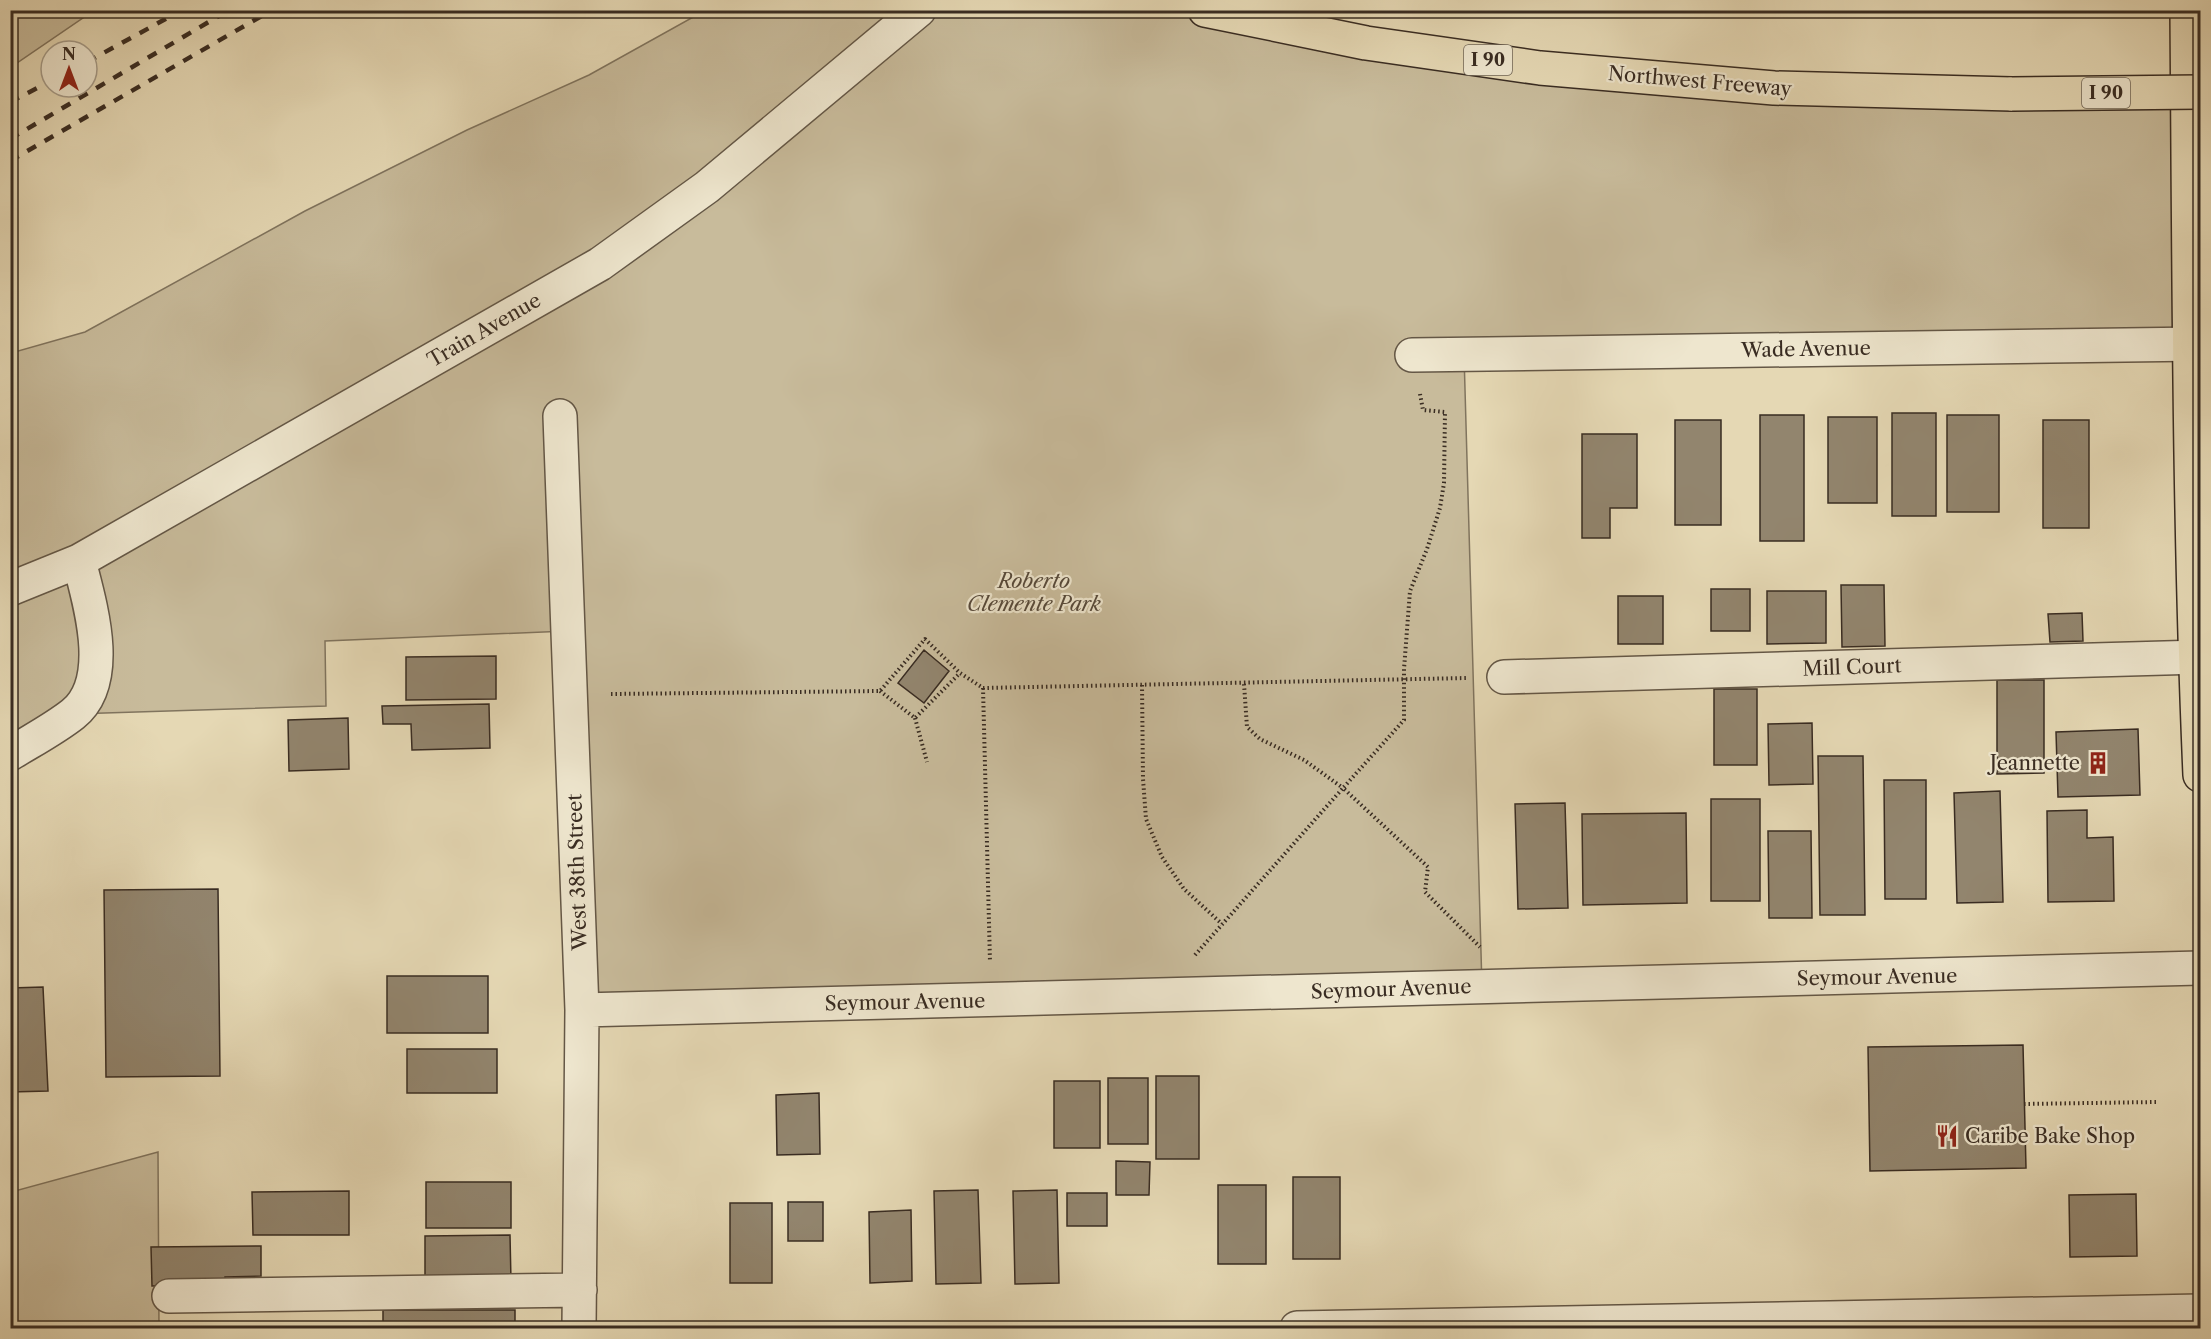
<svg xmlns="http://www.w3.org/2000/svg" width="2211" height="1339" viewBox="0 0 2211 1339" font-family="'Libre Caslon Text',serif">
  <rect width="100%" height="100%" fill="#e5d8b4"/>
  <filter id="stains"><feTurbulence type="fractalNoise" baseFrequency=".00333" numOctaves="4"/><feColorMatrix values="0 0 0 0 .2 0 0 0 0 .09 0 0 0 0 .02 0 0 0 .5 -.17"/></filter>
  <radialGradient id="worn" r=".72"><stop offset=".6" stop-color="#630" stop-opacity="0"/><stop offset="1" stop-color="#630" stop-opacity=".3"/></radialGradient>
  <path fill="#c8bb9b" stroke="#80745e" stroke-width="1.5" d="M11,10H93V11L11,67Z
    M704,11H1205L1615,77L2200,92V344L1464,354L1482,987L582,1010L567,631L325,641L326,706L73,714L11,754V353L85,332L305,211L467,130L589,75Z
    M158,1152L159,1328H11V1192Z"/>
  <path fill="#92856e" stroke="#392c22" stroke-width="1.5" d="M1892,413H1936V516H1892Z
    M1760,415H1804V541H1760Z
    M1947,415H1999V512H1947Z
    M1828,417H1877V503H1828Z
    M1675,420H1721V525H1675Z
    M2043,420H2089V528H2043Z
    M1582,434H1637V508H1610V538H1582Z
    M1841,585H1884L1885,646L1842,647Z
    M1711,589H1750V631H1711Z
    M1767,591H1826V643L1767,644Z
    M1618,596H1663V644H1618Z
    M2082,613L2083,641L2050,642L2048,614Z
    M924,650L949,671L924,703L898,683Z
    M496,656V699L406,700V657Z
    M1997,680H2044V773L1997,774Z
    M1714,689H1757V765H1714Z
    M489,704L490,748L412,750L411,724H383L382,706Z
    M348,718L349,769L289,771L288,720Z
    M1812,723L1813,784L1769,785L1768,724Z
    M2138,729L2140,795L2058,797L2056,732Z
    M1818,756H1863L1865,915H1820Z
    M1884,780H1926V899H1885Z
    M2000,791L2003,902L1957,903L1954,793Z
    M1711,799H1760V901H1711Z
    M1565,803L1568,908L1518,909L1515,804Z
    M2087,810V838L2113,837L2114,901L2048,902L2047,811Z
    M1686,813L1687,903L1583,905L1582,814Z
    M1768,831H1811L1812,918H1769Z
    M218,889L220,1076L106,1077L104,890Z
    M387,976H488V1033H387Z
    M43,987L48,1091L10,1092V988Z
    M2023,1045L2026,1168L1870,1171L1868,1047Z
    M407,1049H497V1093H407Z
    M1156,1076H1199V1159H1156Z
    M1108,1078H1148V1144H1108Z
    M1054,1081H1100V1148H1054Z
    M819,1093L820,1154L777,1155L776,1095Z
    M1116,1161L1150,1162L1149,1195H1116Z
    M1293,1177H1340V1259H1293Z
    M426,1182H511V1228H426Z
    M1218,1185H1266V1264H1218Z
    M978,1190L981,1283L936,1284L934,1191Z
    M1057,1190L1059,1283L1015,1284L1013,1191Z
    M349,1191V1235H253L252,1192Z
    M1067,1193H1107V1226H1067Z
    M2136,1194L2137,1256L2070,1257L2069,1195Z
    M788,1202H823V1241H788Z
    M730,1203H772V1283H730Z
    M911,1210L912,1281L870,1283L869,1212Z
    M510,1235L511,1281L425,1282V1236Z
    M261,1246V1276L225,1277V1284L152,1286L151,1247Z
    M383,1310H515V1328H383Z"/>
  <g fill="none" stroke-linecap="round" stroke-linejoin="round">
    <g stroke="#645746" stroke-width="36">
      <path id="minor" d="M1412,355L2200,344
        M560,416L582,1010L579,1328
        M10,589L79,561L600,264L707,187L919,10
        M1504,677L2200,657
        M10,754C31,741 54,729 73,714C114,681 90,604 79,561
        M582,1010L2200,968
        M169,1296L580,1290
        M1297,1328L2200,1311"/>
    </g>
    <g stroke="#392c22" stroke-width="36">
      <path id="major" d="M2187,10C2189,265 2189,521 2200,775"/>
    </g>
    <g stroke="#392c22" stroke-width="36">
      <path id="highway" d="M1205,10L1366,43L1540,68L1774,88L2012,94"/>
    </g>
    <path stroke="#392c22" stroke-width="4" stroke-dasharray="1.5 3" stroke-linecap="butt" d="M1420,394L1423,410L1445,412L1444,483L1440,508L1427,549L1410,591L1404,669V720L1343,788L1428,867L1425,892L1480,947
      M1244,684L1247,727L1260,739L1304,760L1343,788
      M1142,685L1143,779L1146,819L1162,857L1184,889L1222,924
      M983,688L990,962
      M880,691L915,718L960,673
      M611,694L880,691L925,639L960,673L983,688L1466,678
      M915,718L927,762
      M1195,955L1343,788
      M2024,1104L2156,1102"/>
    <use href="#minor" stroke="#eee6ce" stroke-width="33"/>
    <use href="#major" stroke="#e5d8b4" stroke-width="33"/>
    <use href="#highway" stroke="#e5d8b4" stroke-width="33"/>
    <path stroke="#392c22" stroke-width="4.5" stroke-dasharray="10 10" stroke-linecap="butt" d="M87,62L182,10
      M10,102L51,81
      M10,139L229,10
      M10,161L272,10"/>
    <g stroke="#392c22" stroke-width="36" stroke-linecap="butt">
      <path id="highway-bridge" d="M2012,94L2200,92"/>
    </g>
    <use href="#highway-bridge" stroke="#e5d8b4" stroke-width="33"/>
  </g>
  <defs>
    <g id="building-bare" transform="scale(1.8)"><path d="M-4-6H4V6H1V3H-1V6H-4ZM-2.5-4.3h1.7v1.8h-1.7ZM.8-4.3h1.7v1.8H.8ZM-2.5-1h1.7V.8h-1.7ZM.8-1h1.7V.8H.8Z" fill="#8f2418" stroke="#eee6ce" stroke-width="2.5" paint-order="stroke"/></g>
    <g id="restaurant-bare" transform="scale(1.8)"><path d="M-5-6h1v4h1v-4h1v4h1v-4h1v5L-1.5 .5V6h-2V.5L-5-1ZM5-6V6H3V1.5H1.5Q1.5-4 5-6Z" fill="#8f2418" stroke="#eee6ce" stroke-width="2.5" paint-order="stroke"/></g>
  </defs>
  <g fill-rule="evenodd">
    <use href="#building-bare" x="2098" y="763"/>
    <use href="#restaurant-bare" x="1947" y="1136"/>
  </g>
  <g text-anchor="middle" stroke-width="4.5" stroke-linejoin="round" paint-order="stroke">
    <g fill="#eee6ce" stroke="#6f6456" stroke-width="1.5">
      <rect x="1464" y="45" width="48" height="30" rx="4.5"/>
      <rect x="2082" y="78" width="48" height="30" rx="4.5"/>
    </g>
    <g font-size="18" font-weight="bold" fill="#392c22">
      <text x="1488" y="66">I 90</text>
      <text x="2106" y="99">I 90</text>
    </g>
    <g font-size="20" fill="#392c22" stroke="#eee6ce">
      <text transform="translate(1700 81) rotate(5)" y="7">Northwest Freeway</text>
      <text transform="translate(484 330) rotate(-30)" y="7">Train Avenue</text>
      <text transform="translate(1806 349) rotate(-1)" y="7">Wade Avenue</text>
      <text transform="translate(1852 667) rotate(-2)" y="7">Mill Court</text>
      <text transform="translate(577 872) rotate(-92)" y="7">West 38th Street</text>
      <text transform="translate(1877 977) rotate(-1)" y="7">Seymour Avenue</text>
      <text transform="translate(1391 989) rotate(-2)" y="7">Seymour Avenue</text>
      <text transform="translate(905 1002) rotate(-1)" y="7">Seymour Avenue</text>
    </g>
    <g font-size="20" font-style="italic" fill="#56493a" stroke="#eee6ce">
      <text x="1034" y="588">Roberto<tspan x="1034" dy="23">Clemente Park</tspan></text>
    </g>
    <g font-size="20" fill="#392c22" stroke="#eee6ce" text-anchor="end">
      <text x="2080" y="770">Jeannette</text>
      <text x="1965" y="1143" text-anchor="start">Caribe Bake Shop</text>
    </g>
  </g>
  <rect width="2211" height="1339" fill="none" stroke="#e5d8b4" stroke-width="36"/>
  <rect x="12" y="12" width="2187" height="1315" fill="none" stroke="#392c22" stroke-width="3"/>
  <rect x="18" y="18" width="2175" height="1303" fill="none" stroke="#392c22" stroke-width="1.5"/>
  <g transform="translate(69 69)"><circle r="28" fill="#eee6ce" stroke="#a69c89" stroke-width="1.5"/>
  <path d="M0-4.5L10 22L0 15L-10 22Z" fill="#8f2418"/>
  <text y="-9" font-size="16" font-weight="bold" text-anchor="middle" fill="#392c22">N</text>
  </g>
  <rect width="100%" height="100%" filter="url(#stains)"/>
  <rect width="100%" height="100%" fill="url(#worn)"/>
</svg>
